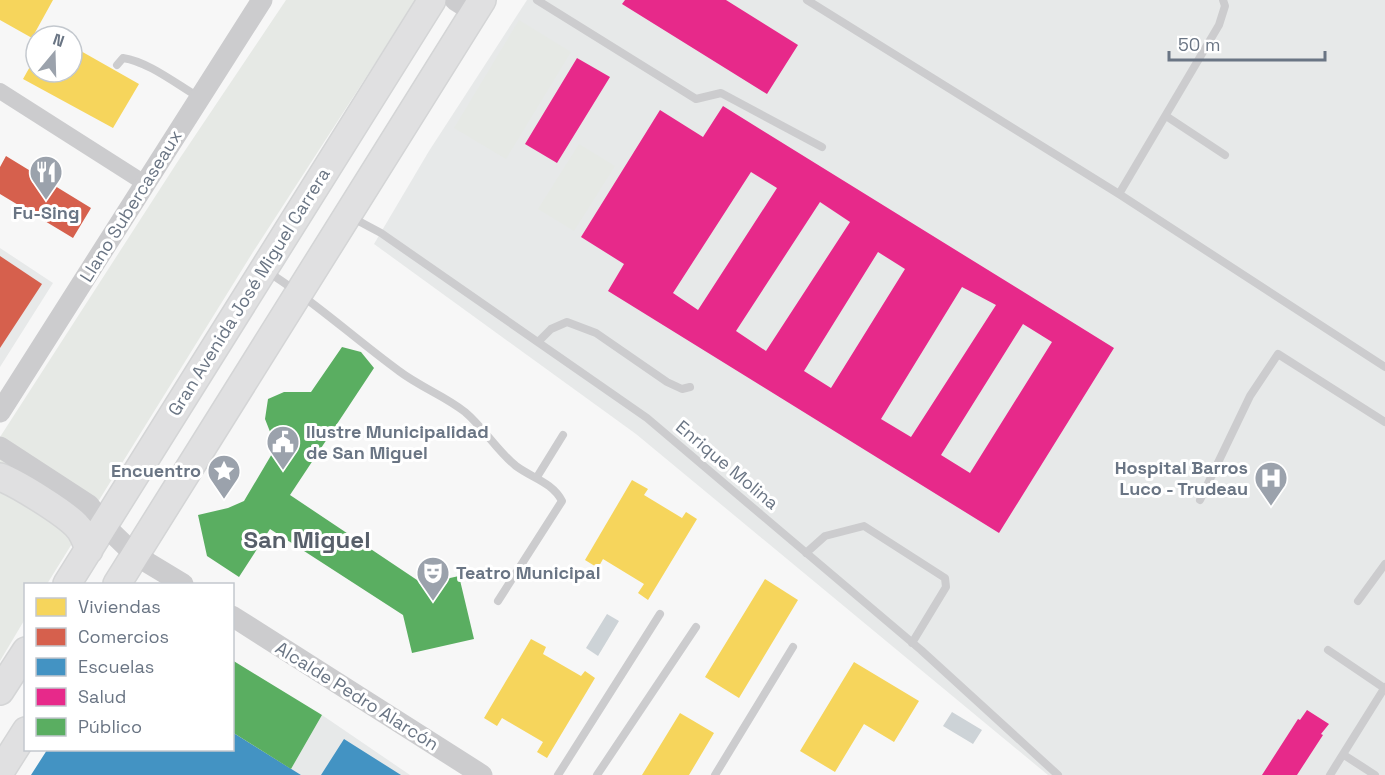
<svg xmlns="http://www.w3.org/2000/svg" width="1385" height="775" viewBox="0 0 1385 775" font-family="'Space Grotesk',sans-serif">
  <rect width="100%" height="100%" fill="#f7f7f7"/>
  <path fill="#e7e9e9" d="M527,0H1385V775H1048L636,434L374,244L429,151Z
    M0,248L53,283L0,367Z
    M322,715L410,775H301L291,769Z"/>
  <path fill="#e6e9e5" d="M286,0H416L253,252L47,584H26L25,619L0,661V437L180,158Z
    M519,20L571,52L506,159L454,128Z
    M579,144L615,166L574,231L538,209Z"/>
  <path fill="#cdd3d7" d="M607,614L619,621L598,656L586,648Z
    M952,712L982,730L973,744L943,726Z"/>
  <path fill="#f6d55c" d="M0,0H53L32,38L0,20Z
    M72,46L139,84L113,128L23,79L36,56V72H72Z
    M632,480L648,489L644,495L682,518L686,512L697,519L648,600L638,593L644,584L603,559L598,568L585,560Z
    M765,579L798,600L739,698L705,677Z
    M531,639L546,647L543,654L581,676L585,671L595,678L547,758L537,752L543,742L502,718L497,726L484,718Z
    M854,662L919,701L894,742L864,724L835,772L800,751Z
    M680,713L714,733L689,775H642Z"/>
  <path fill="#d6604d" d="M6,156L91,208L73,238L0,194V167Z
    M0,256L42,284L0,348Z"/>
  <path fill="#4393c3" d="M232,732L301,775H31L47,750H232Z
    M344,739L401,775H321Z"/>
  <path fill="#e7298a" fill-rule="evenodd" d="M625,0H726L798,45L767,94L622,4Z
    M577,58L610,77L557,163L525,144Z
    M723,106L1114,348L999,533L608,291L624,264L581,237L660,110L703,137ZM751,172L777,188L698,310L673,293ZM820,202L850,222L766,351L736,331ZM878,252L905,269L831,388L804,371ZM962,287L996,305L911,437L881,419ZM1023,324L1052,342L970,473L941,455Z
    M1307,710L1329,724L1321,734L1323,735L1297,775H1262L1298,719L1300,720Z"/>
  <path fill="#5aae61" d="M342,347L361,352L374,368L290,495L423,584L459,576L474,639L412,653L403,615L270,529L239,577L207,556L198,515L228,508L244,501L276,447L265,419L268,399L284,392H311Z
    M232,660L322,715L291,769L232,732Z"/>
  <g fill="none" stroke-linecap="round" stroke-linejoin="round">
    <g stroke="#d4d5d6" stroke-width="30">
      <path id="primary" d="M0,477C17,483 63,512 76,525C83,532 86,540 89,550
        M67,584L432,0
        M117,584L482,0
        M0,691L26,651
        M0,772L26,731"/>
    </g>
    <path stroke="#ccccce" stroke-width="8" d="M537,0L696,99L721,93L822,147
      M807,0L1119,194L1385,367
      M117,65L123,58C149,62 176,84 200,98
      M1166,116L1225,155
      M1119,194L1219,25L1225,6L1223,0
      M351,217L381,233L647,418L921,650L1058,775
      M268,272C314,301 355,339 399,371C420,387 445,396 465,412C484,428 497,451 516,466C532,478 552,482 562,501L498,601
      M538,342L551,329L567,322L596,333L667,382L682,389L690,387
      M537,477L563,435
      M1200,500L1250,396L1278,354L1385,422
      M806,553L825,536L864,526L945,578L946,587L912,643
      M1358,601L1385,564
      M1328,650L1384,688
      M1344,755L1375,775
      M558,775L660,614
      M597,775L696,627
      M715,775L793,647
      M1330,775L1385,687"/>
    <path stroke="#ccccce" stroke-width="16" d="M0,91L146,184"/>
    <path stroke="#ccccce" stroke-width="21" d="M455,0L474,12
      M0,412L262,0
      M0,447L89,505L104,525L135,555L183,584
      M232,616L482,775"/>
    <use href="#primary" stroke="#e0e0e1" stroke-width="27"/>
  </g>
  <defs>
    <g id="restaurant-pin" transform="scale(1.725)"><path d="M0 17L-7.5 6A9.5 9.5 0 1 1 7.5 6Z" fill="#9ba2ac" stroke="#fff"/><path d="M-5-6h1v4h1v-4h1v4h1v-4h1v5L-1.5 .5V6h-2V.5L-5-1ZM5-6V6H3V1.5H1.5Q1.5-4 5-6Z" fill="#fff"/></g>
    <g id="civic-pin" transform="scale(1.725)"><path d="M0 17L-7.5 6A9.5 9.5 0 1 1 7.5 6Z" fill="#9ba2ac" stroke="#fff"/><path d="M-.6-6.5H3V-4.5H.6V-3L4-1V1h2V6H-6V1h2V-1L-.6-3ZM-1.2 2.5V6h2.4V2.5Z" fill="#fff"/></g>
    <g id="sight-pin" transform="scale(1.725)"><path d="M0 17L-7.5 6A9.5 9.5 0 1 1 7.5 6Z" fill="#9ba2ac" stroke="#fff"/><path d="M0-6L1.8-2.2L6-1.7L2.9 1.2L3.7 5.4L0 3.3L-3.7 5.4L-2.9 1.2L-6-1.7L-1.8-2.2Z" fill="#fff"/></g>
    <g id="hospital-pin" transform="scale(1.725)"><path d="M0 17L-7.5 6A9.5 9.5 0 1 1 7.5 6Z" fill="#9ba2ac" stroke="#fff"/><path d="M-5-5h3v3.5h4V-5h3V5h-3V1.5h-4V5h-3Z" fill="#fff"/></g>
    <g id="theatre-pin" transform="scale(1.725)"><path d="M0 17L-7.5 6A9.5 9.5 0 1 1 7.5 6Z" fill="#9ba2ac" stroke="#fff"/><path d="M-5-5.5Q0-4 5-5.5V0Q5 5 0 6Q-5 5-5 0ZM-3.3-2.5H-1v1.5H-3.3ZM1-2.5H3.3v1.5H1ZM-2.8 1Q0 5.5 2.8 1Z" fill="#fff"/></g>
  </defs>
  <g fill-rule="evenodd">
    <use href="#restaurant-pin" x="46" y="172"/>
    <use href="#civic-pin" x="283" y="442"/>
    <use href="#sight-pin" x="224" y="471"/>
    <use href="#hospital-pin" x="1271" y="478"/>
    <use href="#theatre-pin" x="433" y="573"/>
  </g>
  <g text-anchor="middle" stroke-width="6" stroke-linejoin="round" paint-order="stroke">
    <g font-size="18" fill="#6a7584" stroke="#fff">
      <text transform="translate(131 206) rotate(-58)" y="6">Llano Subercaseaux</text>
      <text transform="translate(249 292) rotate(-58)" y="6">Gran Avenida José Miguel Carrera</text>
      <text transform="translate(727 465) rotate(40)" y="6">Enrique Molina</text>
      <text transform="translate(357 696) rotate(32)" y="6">Alcalde Pedro Alarcón</text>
    </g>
    <g font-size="18" font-weight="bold" fill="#6a7584" stroke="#fff" text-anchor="start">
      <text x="46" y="219" text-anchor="middle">Fu-Sing</text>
      <text x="306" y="438">Ilustre Municipalidad<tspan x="306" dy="21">de San Miguel</tspan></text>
      <text x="1248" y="474" text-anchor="end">Hospital Barros<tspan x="1248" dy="21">Luco - Trudeau</tspan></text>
      <text x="201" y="477" text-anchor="end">Encuentro</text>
      <text x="456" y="579">Teatro Municipal</text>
    </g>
    <g font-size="24" font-weight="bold" fill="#575f6a" stroke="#fff">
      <text x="307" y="548">San Miguel</text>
    </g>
  </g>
  <rect x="24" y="583" width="210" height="168" fill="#ffffff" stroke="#c3c8ce" stroke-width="1.5"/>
  <rect x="36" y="598" width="30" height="18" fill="#f6d55c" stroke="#c3c8ce" stroke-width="1.5"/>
  <text x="78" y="613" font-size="18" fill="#6a7584">Viviendas</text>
  <rect x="36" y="628" width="30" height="18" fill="#d6604d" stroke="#c3c8ce" stroke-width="1.5"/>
  <text x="78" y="643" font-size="18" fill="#6a7584">Comercios</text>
  <rect x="36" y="658" width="30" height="18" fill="#4393c3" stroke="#c3c8ce" stroke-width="1.5"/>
  <text x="78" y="673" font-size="18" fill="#6a7584">Escuelas</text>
  <rect x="36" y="688" width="30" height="18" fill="#e7298a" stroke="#c3c8ce" stroke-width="1.5"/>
  <text x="78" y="703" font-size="18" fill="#6a7584">Salud</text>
  <rect x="36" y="718" width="30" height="18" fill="#5aae61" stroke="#c3c8ce" stroke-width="1.5"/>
  <text x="78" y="733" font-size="18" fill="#6a7584">Público</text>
  <g transform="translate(54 54) rotate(19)"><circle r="28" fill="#ffffff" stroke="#c3c8ce" stroke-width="1.5"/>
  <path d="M0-4.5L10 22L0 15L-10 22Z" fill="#9ba2ac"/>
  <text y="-9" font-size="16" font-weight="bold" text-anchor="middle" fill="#6a7584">N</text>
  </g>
  <path d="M1169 51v9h156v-9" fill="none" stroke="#6a7584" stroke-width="3"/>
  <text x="1178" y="51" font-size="18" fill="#6a7584" stroke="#ffffff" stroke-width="4.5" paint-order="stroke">50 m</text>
</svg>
